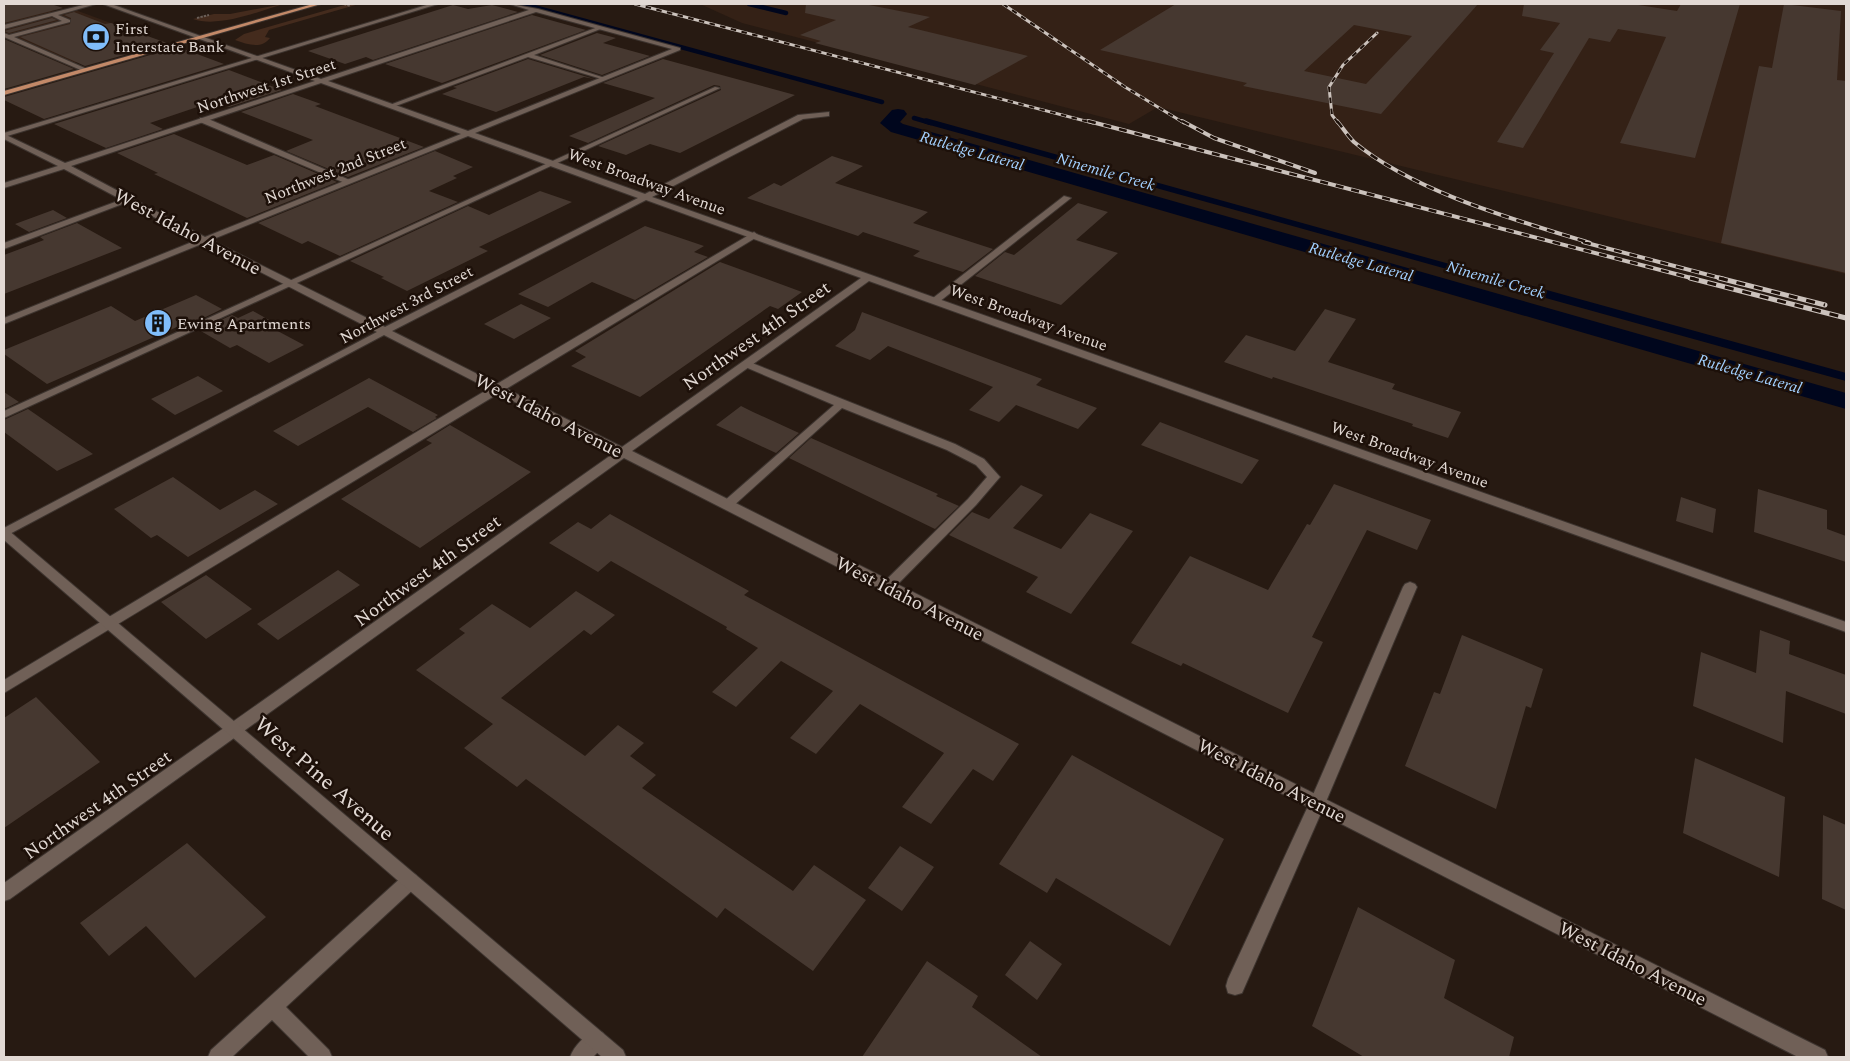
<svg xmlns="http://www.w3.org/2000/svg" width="1850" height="1061" viewBox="0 0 1850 1061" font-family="Spectral,serif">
  <rect width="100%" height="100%" fill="#271a12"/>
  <path fill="#342116" d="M700,4H1846V274L1158,107L1129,124L742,23Z
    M70,8L157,40L74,63L4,34V19L45,9L54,12Z"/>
  <path fill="#442b1d" d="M283,4C258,12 218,28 193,19L214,14H230Z
    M348,4H359L269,30L265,37L270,38C261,50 247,44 235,40L244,34Z"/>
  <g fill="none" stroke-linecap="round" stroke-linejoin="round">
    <path stroke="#00061d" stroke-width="4.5" d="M523,4L882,102
      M749,4L786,13
      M914,118L931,123"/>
    <path stroke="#00061d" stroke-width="5.5" d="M926,121L1493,279"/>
    <path stroke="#00061d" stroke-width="8" d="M1488,278L1846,377"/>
    <path fill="#00061d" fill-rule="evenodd" d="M898,109L904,110L907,114L900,122L903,124L1846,393V409L891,132L880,123L892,110Z"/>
  </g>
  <path fill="#463830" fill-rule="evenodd" d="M4,4H51L63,8L4,23Z
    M806,4H864L930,17L908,27L1028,56L975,85L815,43L821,41L800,35L836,20L805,13Z
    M1176,4H1478L1381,114L1243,86L1247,83L1100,50ZM1354,25L1412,36L1366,84L1304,71Z
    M1524,4H1632L1677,11L1681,4H1740L1695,158L1620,143L1666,37L1618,29L1610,42L1589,38L1523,148L1497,142L1554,53L1540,50L1560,23L1522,16Z
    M1784,4L1841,11L1837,80L1846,81V273L1721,243L1759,66L1772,68Z
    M453,5L468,9L492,5L518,12L373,60L366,57L345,64L308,51Z
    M74,12L105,24L111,23L167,43L85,66L20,37L70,24L71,18L64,15Z
    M532,15L586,30L442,83L385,64Z
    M52,18L57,20L9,33L4,31Z
    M597,33L616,38L603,43L650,56L602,75L540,55Z
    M4,39L74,69L4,89Z
    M178,47L224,64L44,119L4,100V97Z
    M528,59L594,79L584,77L496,112L442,94L457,88L453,87Z
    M663,59L795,95L680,153L650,144L626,155L598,146L721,90L720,86L714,85L588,143L569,136L655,98L603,83Z
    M229,70L282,90L229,107L215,101L150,123L163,129L106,148L54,124Z
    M293,94L321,104L315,106L424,147L348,177L286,151L313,140L241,112Z
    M174,134L247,165L274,155L337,182L247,218L154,174L158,173L117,153Z
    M435,151L473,167L453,176L457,178L429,191L458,202L340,256L308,241L302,244L258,223Z
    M832,156L863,166L835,183L928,212L913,223L993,249L963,272L913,256L920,251L863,232L858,236L747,198L774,183L781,186Z
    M540,191L572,202L479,247L488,251L407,291L381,278L384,277L350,261L468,206L489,215Z
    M1078,203L1108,212L1076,240L1118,253L1061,305L975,276L1005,252L1014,255Z
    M53,210L67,218L29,232L15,224Z
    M77,223L122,248L4,294V255L44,240L40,237Z
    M645,226L704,246L694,252L708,257L635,300L592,282L548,307L518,294Z
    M720,262L802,292L778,309L770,306L640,397L571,366L586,357L575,351Z
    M196,295L222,309L189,325L186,323L47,384L4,354V350L111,306L135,321Z
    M521,304L551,318L514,339L484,324Z
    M1325,309L1356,319L1328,362L1395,384L1392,389L1461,412L1448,438L1412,426L1413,424L1273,377L1272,379L1224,362L1246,335L1295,351Z
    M253,311L278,325L272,328L304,345L269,363L237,345L230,348L199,330L232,315L238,318Z
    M862,312L1042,379L1036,385L1097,408L1078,429L1016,405L999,422L969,410L993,387L888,346L870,360L835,346L855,330Z
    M198,376L223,391L175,415L151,399Z
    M369,378L438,415L435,417L437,418L413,432L368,407L298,446L273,431Z
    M4,392L19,402L4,409Z
    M741,406L753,412L799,433L776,453L716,425Z
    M28,409L93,454L57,471L4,432V420Z
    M1160,422L1259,460L1242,484L1141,445Z
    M450,425L531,472L420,548L341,499L432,443L426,440Z
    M811,438L938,494L936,496L959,506L935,529L789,458Z
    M173,477L220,510L255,490L278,504L188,557L157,535L151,538L114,509Z
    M1334,484L1431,520L1417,550L1367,530L1312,637L1323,642L1288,713L1183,663L1181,666L1131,643L1190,556L1268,590L1307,524L1310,525Z
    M1021,485L1043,495L1013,528L1061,549L1090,513L1133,531L1071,614L1026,592L1038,577L949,535L972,512L989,519Z
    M1758,489L1827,510V529L1846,536V562L1754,532Z
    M1681,497L1716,509L1713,533L1676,521Z
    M610,514L749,591L744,595L1019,744L993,781L973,769L931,824L902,807L944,753L860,704L816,754L790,738L833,691L781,661L736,707L712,692L758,648L726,629L727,627L611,561L598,572L549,543L578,522L591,529Z
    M338,570L360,585L278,640L257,624Z
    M206,575L252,609L206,639L161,602Z
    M576,591L615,615L591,635L584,630L501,698L585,756L618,725L644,743L630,756L656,775L642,788L793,891L814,865L866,900L813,971L725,908L717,918L526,779L517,787L464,748L493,724L416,670L465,633L459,629L492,604L530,628Z
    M1760,630L1790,641L1789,654L1846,675V714L1786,691L1783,743L1693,706L1701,652L1756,673Z
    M1462,635L1543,669L1531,708L1526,706L1496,809L1405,766L1434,692L1440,694Z
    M36,697L100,762L4,828V718Z
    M1072,755L1224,839L1170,946L1056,878L1047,893L999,864Z
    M1695,758L1785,797L1779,877L1683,833Z
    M1823,815L1846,825V910L1822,899Z
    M187,843L266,917L195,978L146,926L109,956L80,923Z
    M900,846L934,867L902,911L868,888Z
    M1358,907L1455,960L1444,998L1514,1037L1509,1057H1364L1312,1026Z
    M1030,941L1062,964L1037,1000L1005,975Z
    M927,961L978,996L972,1007L1042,1057H862Z"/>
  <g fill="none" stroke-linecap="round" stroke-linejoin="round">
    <g stroke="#3d342f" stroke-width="2">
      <path id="lane" d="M87,4H96L58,15L70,20V22L14,37L87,69V71H83L4,37V33L9,35L62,21L52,16L4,29V25Z
        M430,4H438L4,137V133Z
        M598,27L603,28L534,55L605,78V80L528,57L393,107L387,106Z
        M715,87L720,88L4,418V411Z
        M200,118H206L352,181L345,183L200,122Z
        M1064,196L1071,198L939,302H933V298Z
        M126,198L133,200L4,249V243Z
        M754,232L758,235L757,237L4,693V680L468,401Z
        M747,361L955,444L984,459L1000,477L976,505L893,589H883L881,586L883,583L968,499L987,477L976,465L947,450L842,408L731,508H723L721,505L723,502L834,405L743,366L742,364Z
        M1410,582L1415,584L1417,587L1325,804L1242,993L1235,995L1228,993L1226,986L1228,979L1309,804L1403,587L1405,584Z
        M410,873L416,875L419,881L416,887L286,1007L329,1050L332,1057H309L272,1020L232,1057H208L211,1050L404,875Z
        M596,1030L603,1033L606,1040L603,1047L593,1057H570C574,1046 585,1035 596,1030Z"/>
    </g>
    <g stroke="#3d342f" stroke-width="2">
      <path id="street" d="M103,4H111L321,79L529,10L510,4L538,9L680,48V50L475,133L645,194L798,115L829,112V116L803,119L652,197L1846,622V632L869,281L632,451L1825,1050L1828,1057H1798L624,458L10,899L4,901V883L614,453L384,335L4,537V528L377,332L204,243L4,324V318L197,240L64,169L4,188V183L58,166L4,139V134L65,163L315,81ZM536,12L672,49L468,131L328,81ZM321,83L461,134L205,237L71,166ZM468,136L638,198L385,327L211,240ZM646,200L861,278L622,447L392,331Z"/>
    </g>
    <g stroke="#3d342f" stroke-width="2">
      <path id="secondary" d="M4,529L8,530L623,1050L626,1057H602L4,540Z"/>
    </g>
    <g stroke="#3d342f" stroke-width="2">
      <path id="primary" d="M313,4H321L4,95V91Z"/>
    </g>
    <path stroke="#6a5e57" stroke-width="2" stroke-dasharray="2.5 1" stroke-linecap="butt" d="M344,4L350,6
      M197,18L209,15"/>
    <use href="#lane" fill="#706057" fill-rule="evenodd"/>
    <use href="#street" fill="#706057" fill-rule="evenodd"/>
    <use href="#secondary" fill="#706057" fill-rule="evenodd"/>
    <use href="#primary" fill="#c38968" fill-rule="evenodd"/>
    <g stroke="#cbc2bc" stroke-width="3">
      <path id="rail-far2" d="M635,4L1093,123
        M1003,4L1125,87L1184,123
        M1338,123L1332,115L1329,87L1343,65L1377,33"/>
    </g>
    <g stroke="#cbc2bc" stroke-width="4">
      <path id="rail-far1" d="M1088,121L1695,279
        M1182,121L1214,138L1315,173
        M1337,121C1343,128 1348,136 1354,142C1414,192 1516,220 1590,243
        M1583,242L1724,279"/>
    </g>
    <g stroke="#cbc2bc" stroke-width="5">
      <path id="rail" d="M1690,278L1846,318
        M1719,278L1825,305"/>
    </g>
    <use href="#rail-far2" stroke="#1d1009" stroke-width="2" stroke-dasharray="5.5" stroke-linecap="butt"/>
    <use href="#rail-far1" stroke="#1d1009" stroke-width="2.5" stroke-dasharray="8" stroke-linecap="butt"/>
    <use href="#rail" stroke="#1d1009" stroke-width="3" stroke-dasharray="9" stroke-linecap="butt"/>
  </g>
  <defs>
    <g id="bank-disc" transform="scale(1.4375)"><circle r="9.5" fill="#80bdfa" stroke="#1d1009"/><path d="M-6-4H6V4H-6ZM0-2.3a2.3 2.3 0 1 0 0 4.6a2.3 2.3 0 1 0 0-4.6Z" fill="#111"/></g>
    <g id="building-disc" transform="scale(1.4375)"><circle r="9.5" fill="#80bdfa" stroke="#1d1009"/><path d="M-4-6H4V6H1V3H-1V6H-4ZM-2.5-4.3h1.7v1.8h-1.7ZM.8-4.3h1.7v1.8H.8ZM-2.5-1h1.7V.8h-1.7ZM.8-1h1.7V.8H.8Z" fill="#111"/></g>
  </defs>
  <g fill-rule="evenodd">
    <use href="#bank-disc" x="96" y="37"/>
    <use href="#building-disc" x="158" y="323"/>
  </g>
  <g text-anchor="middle" stroke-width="5" stroke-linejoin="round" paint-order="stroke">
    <g font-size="16" fill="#e2d9d4" stroke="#1d1009" text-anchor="start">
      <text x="115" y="34">First<tspan x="115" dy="18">Interstate Bank</tspan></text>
      <text x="177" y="329">Ewing Apartments</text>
    </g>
    <g font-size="16" fill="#e2d9d4" stroke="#1d1009">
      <text transform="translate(266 85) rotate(-18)" y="6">Northwest 1st Street</text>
      <text transform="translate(335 170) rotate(-22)" y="6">Northwest 2nd Street</text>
      <text transform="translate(647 181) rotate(20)" y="6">West Broadway Avenue</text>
      <text transform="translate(406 304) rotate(-28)" y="6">Northwest 3rd Street</text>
      <text transform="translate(1029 317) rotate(20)" y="6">West Broadway Avenue</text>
      <text transform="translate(1410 454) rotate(20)" y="6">West Broadway Avenue</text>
    </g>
    <g font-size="16" font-style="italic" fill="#a2d0ff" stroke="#1d1009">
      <text transform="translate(972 150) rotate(16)" y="6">Rutledge Lateral</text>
      <text transform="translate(1106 171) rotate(16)" y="6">Ninemile Creek</text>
      <text transform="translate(1361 261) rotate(16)" y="6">Rutledge Lateral</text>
      <text transform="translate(1496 279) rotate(16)" y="6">Ninemile Creek</text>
      <text transform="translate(1750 373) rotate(16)" y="6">Rutledge Lateral</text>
    </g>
    <g font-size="19" fill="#e2d9d4" stroke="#1d1009">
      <text transform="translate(188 231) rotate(28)" y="7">West Idaho Avenue</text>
      <text transform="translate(756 335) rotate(-35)" y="7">Northwest 4th Street</text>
      <text transform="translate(549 415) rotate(27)" y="7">West Idaho Avenue</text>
      <text transform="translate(427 570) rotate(-36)" y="7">Northwest 4th Street</text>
      <text transform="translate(910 598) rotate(27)" y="7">West Idaho Avenue</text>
      <text transform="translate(1272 780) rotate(27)" y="7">West Idaho Avenue</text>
      <text transform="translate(97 804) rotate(-35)" y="7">Northwest 4th Street</text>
      <text transform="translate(1633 963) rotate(27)" y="7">West Idaho Avenue</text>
    </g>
    <g font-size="22" fill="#e2d9d4" stroke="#1d1009">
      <text transform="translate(325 778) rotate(41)" y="8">West Pine Avenue</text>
    </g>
  </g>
  <rect width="1850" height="1061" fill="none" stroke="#e2d9d4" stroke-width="10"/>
</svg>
